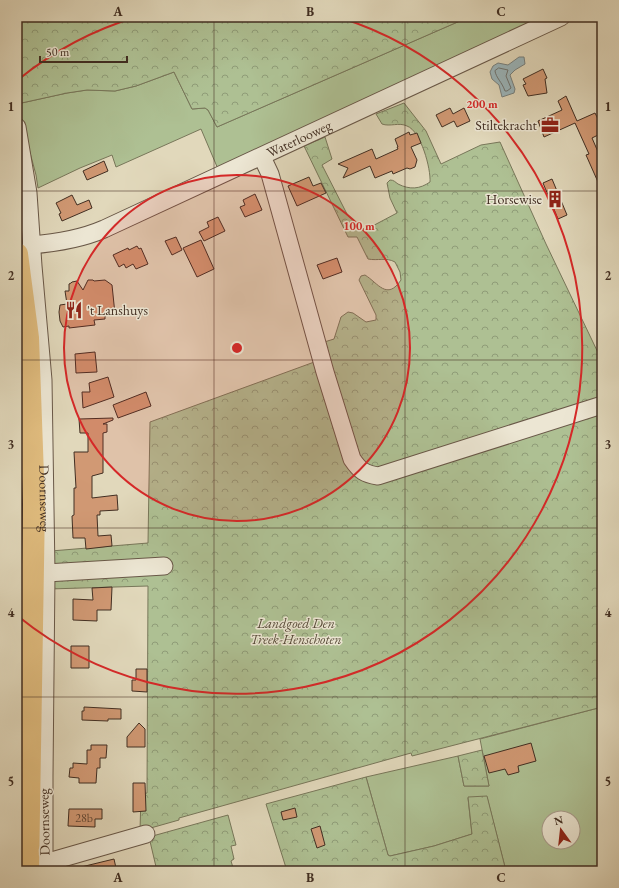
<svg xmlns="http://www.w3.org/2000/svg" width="619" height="888" viewBox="0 0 619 888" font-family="'EB Garamond',serif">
  <defs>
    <pattern id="forest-crowns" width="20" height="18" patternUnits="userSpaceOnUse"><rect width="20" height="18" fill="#aec093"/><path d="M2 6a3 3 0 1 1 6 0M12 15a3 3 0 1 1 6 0" fill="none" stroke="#8f9c78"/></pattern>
  </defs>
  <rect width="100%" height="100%" fill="#e1d8bb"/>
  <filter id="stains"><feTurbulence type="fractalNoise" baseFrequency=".005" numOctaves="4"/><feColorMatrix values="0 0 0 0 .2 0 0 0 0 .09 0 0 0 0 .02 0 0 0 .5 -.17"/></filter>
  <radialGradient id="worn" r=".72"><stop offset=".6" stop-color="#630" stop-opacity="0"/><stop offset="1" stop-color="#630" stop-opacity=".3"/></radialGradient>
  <path fill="#aec093" stroke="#78775a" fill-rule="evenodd" d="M469,17H548L218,169L201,129L116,167L112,155L80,168L38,188L36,175L17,104L67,93L87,90L115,91L136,86L174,72L192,109L205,108L208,110L217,127Z
    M17,368C28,506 19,645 18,783C18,812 18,842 18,871Z
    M602,707V871H506L487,797L468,798L472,834L434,846L390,856L388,855L366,777L458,756L464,786H489L480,739ZM549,818H573V842H549Z"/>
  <path fill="url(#forest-crowns)" stroke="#78775a" d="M17,17H469L217,127L208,110L205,108L192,109L174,72L136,86L115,91L87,90L67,93L17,104Z
    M404,103L426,131L441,164L481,145L500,142L546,244L602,361V398L379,469L363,468L321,343L334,339L341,317L348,312L353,313L366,322L376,320V315L359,280L361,276L365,275C378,283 387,301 401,280L400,272L395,262C386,257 378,261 368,259L357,237H348L304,146L325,137L332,159L322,165L348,216L365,230L397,213L390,198L387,183L390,180C394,180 395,182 398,184C410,190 420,189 430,182C431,169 421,131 407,126C399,122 390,127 382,124L376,114Z
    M317,361L365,478L602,407V707L412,756L411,753L179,818V820L140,831L141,794L147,793L148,586L49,589L51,551L148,543L150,422Z
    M482,750L489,786H464L458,756Z
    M366,777L388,855L390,856L434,846L472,834L468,797L487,796L506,871H287L266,804Z
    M228,815L236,845L231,846L234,859L231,861L234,871H157L149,837Z"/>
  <path fill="#9bb6bc" stroke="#77807e" d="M519,57H524L525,64L515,70L510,75L515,89L514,93L502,97L499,85L492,79L490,72L493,66L498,63L508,65Z"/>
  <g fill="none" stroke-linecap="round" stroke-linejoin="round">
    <path stroke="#6e726f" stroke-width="1" d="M499,68L508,70L506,76L511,88L507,91H505C502,82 496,78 495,71Z"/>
  </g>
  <path fill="#d19974" stroke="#412e22" d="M543,69L547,78L545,79L547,93L528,96L523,85L526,84L523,79Z
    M566,96L577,121L595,113L602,127V133L592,138L602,161V191L586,155L589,154L575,123L544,137L538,121L562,110L558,101Z
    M450,108L453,114L464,108L470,121L457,127L454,121L442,127L436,115Z
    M409,132L410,135L417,133L421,143L411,147L417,160L415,167L410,169L407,168L393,174L392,171L375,178L370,166L343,178L348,168L338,164L372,149L376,159L398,149L397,147H398L395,139Z
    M104,161L108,171L87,180L83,171Z
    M309,177L313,186L321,183L326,193L297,206L288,186Z
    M552,179L567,215L558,219L543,183Z
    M255,194L262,210L245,217L240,207L245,205L243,200Z
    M72,195L77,205L89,200L92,208L62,221L59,214L61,213L56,203Z
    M218,217L225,231L204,241L199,232L209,227L207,222Z
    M176,237L182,250L172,255L165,241Z
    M201,240L214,269L197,277L183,248Z
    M137,246L139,249L141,248L148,264L136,269L133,264L126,268L124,264L119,267L113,255L128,248L129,250Z
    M337,258L342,272L323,279L317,265Z
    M88,280H93L94,281L105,280L112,285L115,314L105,315V319L94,320L95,325L69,328V326L63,327L60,321L59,312L60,305L67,304L65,291H69V284L71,283L72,282L77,281L83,290Z
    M95,352L97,372L76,373L75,354Z
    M108,377L114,397L83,408L82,392H90L89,383Z
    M146,392L151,406L118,418L113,405Z
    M113,418V420L103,424H107V432L103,433V473L92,476V498L117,495L118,510L100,511V515H97L98,536L111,535L112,546L86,549L85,538H73L72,516L74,515V488H76L74,452H88V433H80L79,419Z
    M112,587L111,610H97V621L73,620V599L93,600L92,588Z
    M71,646H89V668H71Z
    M136,669H147V692L132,691V680H136Z
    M84,707L121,709V719H108V721L82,720V711H84Z
    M139,723L145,729V747H127V737Z
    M531,743L536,761L518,766L519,772L508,775L505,769L489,773L484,756Z
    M91,745H107L106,758H100V768H97L96,783H79V778L69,777L70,768H73V763L87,764V750H91Z
    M133,783H145L146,811L133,812Z
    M295,808L297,817L283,820L281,812Z
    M69,809H102V819H95V827L68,826Z
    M320,826L325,845L317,848L311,829Z
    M114,859L116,868L106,871H78L77,868Z"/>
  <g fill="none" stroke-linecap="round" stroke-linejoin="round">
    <g stroke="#695848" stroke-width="19">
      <g id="minor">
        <path id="s1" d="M17,127L28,193L33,266L43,380L46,573L44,776V871"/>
        <path d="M262,157L270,174L325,372L352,459C360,471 365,474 378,476L602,405"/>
        <path id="s2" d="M31,245C56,243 81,239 104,229L561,17"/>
        <path d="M46,573L164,566"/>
        <path d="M45,863L146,834"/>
      </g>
    </g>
    <g stroke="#412e22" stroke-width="24">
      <path id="major" d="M17,254L28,338L34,504L28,871"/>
    </g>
    <use href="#minor" stroke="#ece6d3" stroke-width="17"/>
    <use href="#major" stroke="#e0bc7e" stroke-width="22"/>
  </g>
  <path fill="none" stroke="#412e22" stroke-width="1" stroke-opacity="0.55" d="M214,17V871M405,17V871M17,191H602M17,360H602M17,528H602M17,697H602"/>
  <circle cx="237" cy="348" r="173" fill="#d62828" fill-opacity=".12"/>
  <g fill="none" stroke="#d62828" stroke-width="2">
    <circle cx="237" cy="348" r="173"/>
    <path d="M19 79A346 346 0 0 1 136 17M338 17A346 346 0 1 1 19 617"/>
  </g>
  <defs>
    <g id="office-bare" transform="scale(1.38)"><path d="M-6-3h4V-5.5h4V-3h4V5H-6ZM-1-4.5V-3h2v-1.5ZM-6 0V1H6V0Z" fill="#8f2418" stroke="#ece6d3" stroke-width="2.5" paint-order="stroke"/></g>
    <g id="building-bare" transform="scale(1.38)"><path d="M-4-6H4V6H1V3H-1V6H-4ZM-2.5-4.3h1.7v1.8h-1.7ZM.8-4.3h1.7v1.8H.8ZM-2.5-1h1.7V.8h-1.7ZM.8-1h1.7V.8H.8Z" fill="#8f2418" stroke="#ece6d3" stroke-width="2.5" paint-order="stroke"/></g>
    <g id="restaurant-bare" transform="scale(1.38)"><path d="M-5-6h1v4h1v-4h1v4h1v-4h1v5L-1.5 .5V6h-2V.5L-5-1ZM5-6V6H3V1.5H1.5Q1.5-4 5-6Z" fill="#8f2418" stroke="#ece6d3" stroke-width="2.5" paint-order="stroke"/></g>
  </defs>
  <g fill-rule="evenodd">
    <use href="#office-bare" x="550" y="125"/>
    <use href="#building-bare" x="555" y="199"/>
    <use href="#restaurant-bare" x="74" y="310"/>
  </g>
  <g text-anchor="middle" stroke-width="3" stroke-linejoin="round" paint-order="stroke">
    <g font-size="12" fill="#654936">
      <text x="84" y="822">28b</text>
    </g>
    <g font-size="14" fill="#412e22" stroke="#ece6d3" text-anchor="end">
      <text x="537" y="130">Stiltekracht</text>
      <text x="542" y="204">Horsewise</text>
      <text x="87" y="315" text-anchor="start">'t Lanshuys</text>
    </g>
    <g font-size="14" fill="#412e22" stroke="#ece6d3">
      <text dy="5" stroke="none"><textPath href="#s2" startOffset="290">Waterlooweg</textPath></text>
      <text dy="5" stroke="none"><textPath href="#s1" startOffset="373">Doornseweg</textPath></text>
      <text transform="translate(44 822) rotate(-91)" y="5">Doornseweg</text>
    </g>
    <g font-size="14" font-style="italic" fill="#574b39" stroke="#ece6d3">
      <text x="296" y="628">Landgoed Den<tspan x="296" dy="16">Treek-Henschoten</tspan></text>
    </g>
  </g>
  <circle cx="237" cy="348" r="6" fill="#d62828" stroke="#ece6d3" stroke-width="2"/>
  <g font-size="12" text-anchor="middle" font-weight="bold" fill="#d62828" stroke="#ece6d3" stroke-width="3" stroke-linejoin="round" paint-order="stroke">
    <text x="482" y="108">200 m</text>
    <text x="359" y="230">100 m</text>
  </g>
  <rect width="619" height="888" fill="none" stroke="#e1d8bb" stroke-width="44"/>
  <g transform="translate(561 830) rotate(345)"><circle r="19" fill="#ece6d3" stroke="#a89c8c"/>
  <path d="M0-3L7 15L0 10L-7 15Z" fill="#8f2418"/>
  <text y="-6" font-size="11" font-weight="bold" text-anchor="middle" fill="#412e22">N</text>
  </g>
  <path d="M40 56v6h87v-6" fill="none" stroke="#412e22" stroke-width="2"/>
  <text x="46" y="56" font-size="12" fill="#412e22" stroke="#ece6d3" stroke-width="3" paint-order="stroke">50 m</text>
  <rect x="22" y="22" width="575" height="844" fill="none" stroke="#412e22" stroke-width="1.5"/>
  <g font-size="13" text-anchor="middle" font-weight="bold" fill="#412e22">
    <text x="118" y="16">A</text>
    <text x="310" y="16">B</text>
    <text x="501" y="16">C</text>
    <text x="11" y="111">1</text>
    <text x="608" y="111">1</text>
    <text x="11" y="280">2</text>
    <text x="608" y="280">2</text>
    <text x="11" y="449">3</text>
    <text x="608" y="449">3</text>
    <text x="11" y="617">4</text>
    <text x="608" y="617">4</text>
    <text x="11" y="786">5</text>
    <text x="608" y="786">5</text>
    <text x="118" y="882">A</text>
    <text x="310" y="882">B</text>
    <text x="501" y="882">C</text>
  </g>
  <rect width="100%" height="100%" filter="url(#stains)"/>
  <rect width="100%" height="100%" fill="url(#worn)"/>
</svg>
